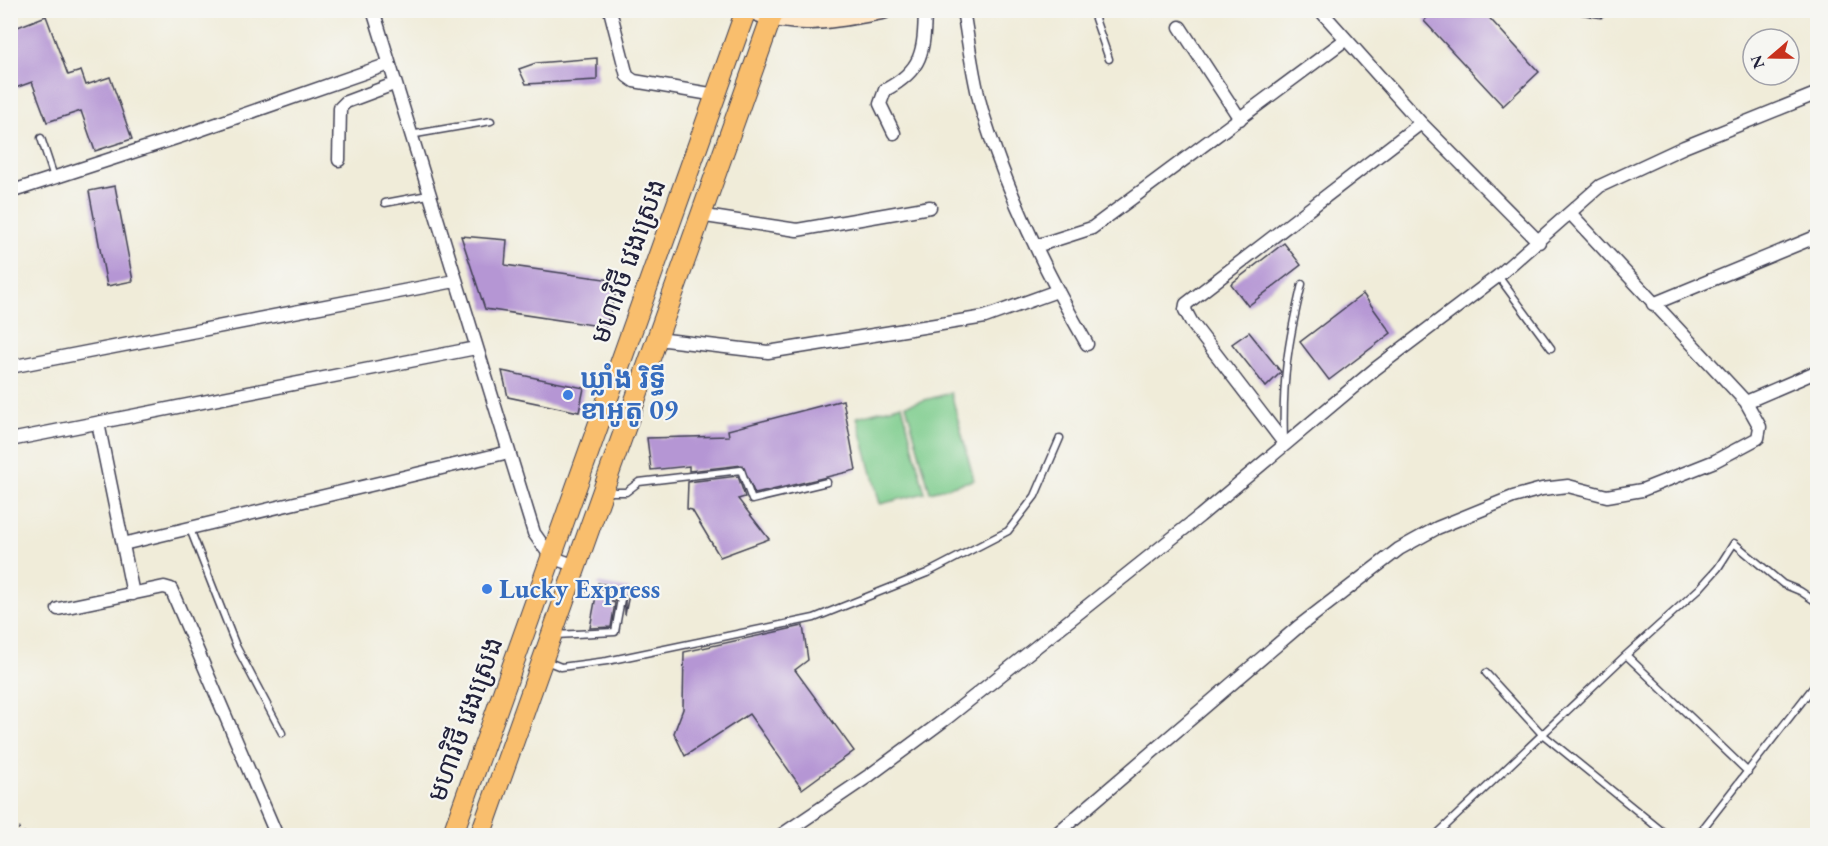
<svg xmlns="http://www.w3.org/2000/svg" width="1828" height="846" viewBox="0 0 1828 846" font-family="'EB Garamond','Noto Sans Khmer',serif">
  <rect width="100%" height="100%" fill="#f6f6f2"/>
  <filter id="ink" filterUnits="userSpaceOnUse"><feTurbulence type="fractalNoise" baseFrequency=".0167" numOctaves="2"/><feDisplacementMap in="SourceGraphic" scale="12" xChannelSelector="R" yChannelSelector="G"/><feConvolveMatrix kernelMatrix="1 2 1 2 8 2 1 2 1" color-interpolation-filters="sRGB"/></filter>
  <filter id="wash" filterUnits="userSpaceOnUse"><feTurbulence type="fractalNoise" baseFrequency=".008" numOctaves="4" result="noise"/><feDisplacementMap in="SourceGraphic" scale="24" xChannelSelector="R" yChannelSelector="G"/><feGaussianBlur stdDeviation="1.35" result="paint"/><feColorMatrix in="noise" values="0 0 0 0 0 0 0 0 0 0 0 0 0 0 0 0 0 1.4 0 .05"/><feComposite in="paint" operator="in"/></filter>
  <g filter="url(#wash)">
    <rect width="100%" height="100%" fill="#f0ecd9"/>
    <path fill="#7dcc8c" stroke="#507764" stroke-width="1.5" d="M951,393L974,480L930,492L906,405Z
      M902,405L925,493L880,504L857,417Z"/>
    <g id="blocks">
      <path fill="#b596d4" d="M1434,10H1482L1539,72L1503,106L1424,21Z
        M46,16L68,75L81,71L86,85L110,77L132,139L95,151L81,111L47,122L32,82L10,90V30Z
        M597,58V80L526,84L519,69L536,63Z
        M115,186L133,281L107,286L89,191Z
        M461,236L507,240L505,265L619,281L606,327L485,309Z
        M1284,243L1301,265L1248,306L1231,284Z
        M1363,294L1391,333L1329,380L1300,342Z
        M1249,332L1281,372L1266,387L1232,344Z
        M502,371L584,388L579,412L508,397Z
        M843,400L856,470L755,494L742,465L689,471V466L651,470L647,438L729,436L728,430Z
        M738,476L745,497L738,499L769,539L720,557L692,510L687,509L688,482Z
        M598,583L630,589L625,615V596L597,586Z
        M596,596L615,603L611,627L590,628Z
        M803,626L808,660L795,670L854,751L802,789L749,714L685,756L674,733L683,709L684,652Z"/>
    </g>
  </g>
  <g filter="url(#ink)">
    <use href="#blocks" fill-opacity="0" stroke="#414053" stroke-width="1.5"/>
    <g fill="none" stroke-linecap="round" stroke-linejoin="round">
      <g stroke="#414053" stroke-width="9">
        <path id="lane" d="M1092,10L1109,59
          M1578,10L1601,14
          M410,135L491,121
          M41,138L54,177
          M385,203L428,195
          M1498,276L1551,348
          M1284,440C1282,380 1288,342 1302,284
          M607,492H626L639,482L741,470L752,500L827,482
          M190,529L236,646L282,733
          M555,635L615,632L621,599L572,583
          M1626,655L1700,588L1718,568L1734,543L1783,584L1800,591L1818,603
          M546,661L561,667L607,661L814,618L927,573L1008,531L1035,496L1060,438
          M1486,673L1541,733L1668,836
          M1435,836L1626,655L1748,772
          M1697,836L1818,681"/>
      </g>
      <g stroke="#414053" stroke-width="15">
        <path id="street" d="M373,10L534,533L551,557L576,566
          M610,10L627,76L634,81L716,95
          M963,10C969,44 973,81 983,114C1008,195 1045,271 1087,344
          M1320,10L1421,123L1539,242
          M1180,27L1240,119
          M894,133L880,104L885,90C923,70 924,51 925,10
          M339,160L340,108L346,102L394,84
          M10,192L194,132L389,64
          M1571,214L1746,402
          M699,215L797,230L930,207
          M1036,246L1092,228L1345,40
          M1653,304L1818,236
          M657,339L768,352L985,317L1057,291
          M10,367L455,281
          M98,423L133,594
          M10,440L476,348
          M1284,443L1192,323L1185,310L1186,304L1421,123
          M123,544L509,452
          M58,609L164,587L171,589L277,836
          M780,836L870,775L947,718L1200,516L1375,369L1498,276L1600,186L1684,147L1818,93
          M1054,836L1298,627L1399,549L1437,528L1513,497L1542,489L1568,486L1607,496L1642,490L1715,461L1758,438L1760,427L1746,402L1818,371"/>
      </g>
      <g stroke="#414053" stroke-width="21">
        <path id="secondary" d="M752,10C796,28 838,18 883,10"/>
      </g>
      <g stroke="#414053" stroke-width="22">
        <path id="primary" d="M452,836L746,10
          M480,836L774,10"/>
      </g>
      <path stroke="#414053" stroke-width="3" stroke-dasharray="1.5 4.5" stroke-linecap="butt" d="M10,820L27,836"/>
      <use href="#lane" stroke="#fff" stroke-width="6"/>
      <use href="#street" stroke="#fff" stroke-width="12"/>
      <use href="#secondary" stroke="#fde5c5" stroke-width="18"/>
      <use href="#primary" stroke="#f9be6d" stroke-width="20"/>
    </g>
  </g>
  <g fill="#3f7fe0" stroke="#f6f6f2" stroke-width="2">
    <circle cx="568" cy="395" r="6"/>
    <circle cx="487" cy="589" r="6"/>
  </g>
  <g text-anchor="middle" stroke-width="4.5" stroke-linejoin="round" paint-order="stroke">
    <g font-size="27" fill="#22223b" stroke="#f6f6f2">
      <text transform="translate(628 261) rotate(-70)" y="9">មហាវិថី វេងស្រេង</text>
      <text transform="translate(465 719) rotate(-70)" y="9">មហាវិថី វេងស្រេង</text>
    </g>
    <g font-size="27" font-weight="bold" fill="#366cbe" stroke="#f6f6f2" text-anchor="start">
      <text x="580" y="388">ឃ្លាំង រិទ្ធី<tspan x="580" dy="31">ខាអូតូ 09</tspan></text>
      <text x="499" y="598">Lucky Express</text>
    </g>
  </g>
  <rect width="1828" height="846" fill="none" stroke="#f6f6f2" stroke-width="36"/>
  <g transform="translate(1771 57) rotate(250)"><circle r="28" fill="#f6f6f2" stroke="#a1a1a9" stroke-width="1.5"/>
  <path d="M0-4.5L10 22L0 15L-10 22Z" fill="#c8321e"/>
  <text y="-9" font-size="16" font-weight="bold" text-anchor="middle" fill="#22223b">N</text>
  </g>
</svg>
